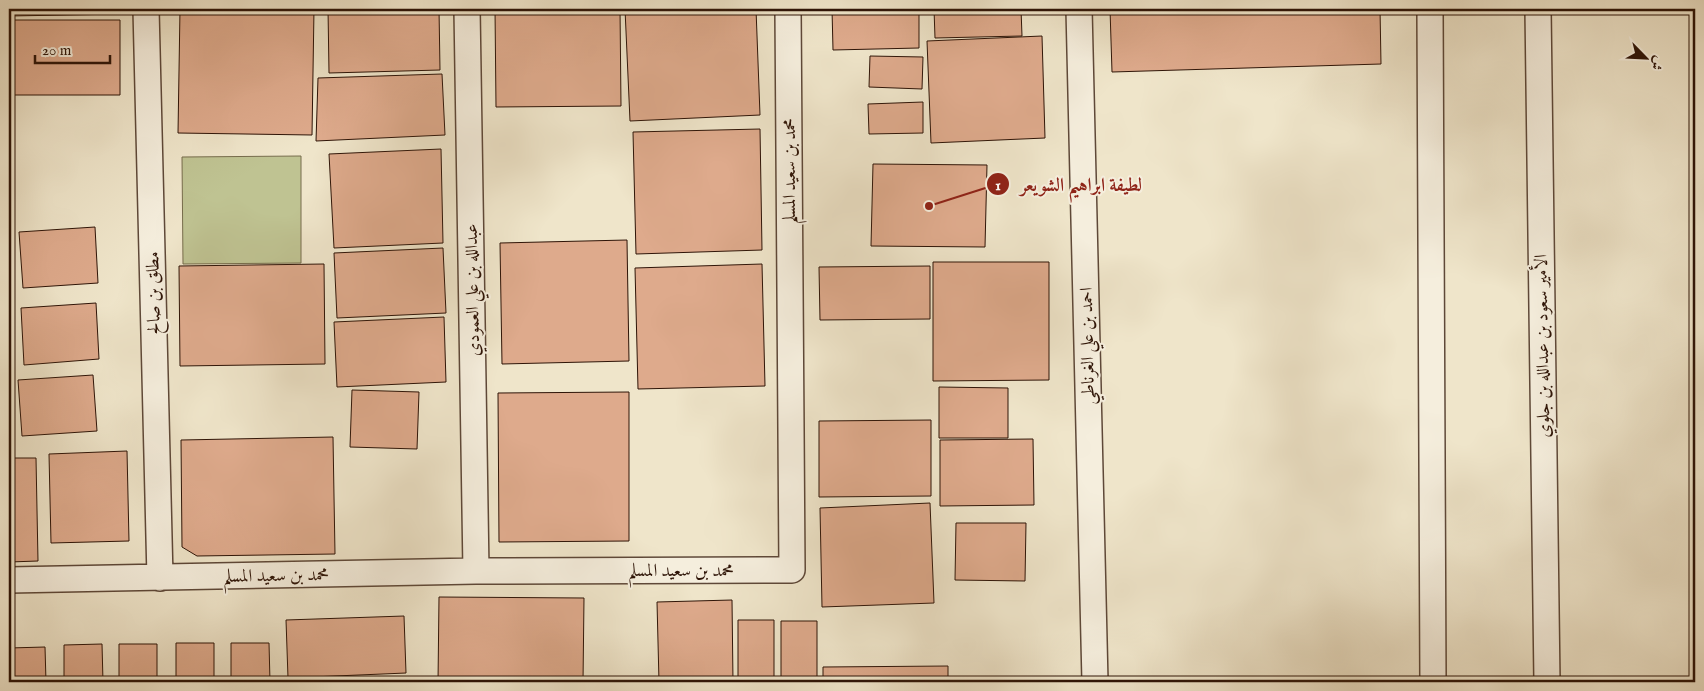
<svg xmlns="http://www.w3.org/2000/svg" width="1704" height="691" viewBox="0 0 1704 691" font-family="'IM FELL English',Amiri,serif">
  <rect width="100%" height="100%" fill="#efe5ca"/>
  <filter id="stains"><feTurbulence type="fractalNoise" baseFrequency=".004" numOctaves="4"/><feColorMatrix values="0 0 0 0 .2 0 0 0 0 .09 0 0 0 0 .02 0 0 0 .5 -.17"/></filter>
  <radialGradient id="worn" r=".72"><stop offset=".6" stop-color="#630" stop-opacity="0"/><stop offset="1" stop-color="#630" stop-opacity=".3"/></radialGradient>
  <path fill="#bfc392" stroke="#766c4c" d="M301,156V263L183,264L182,157Z"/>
  <path fill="#deaa8c" stroke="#2e1407" d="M9,9H123V14L9,16Z
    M180,9H314L312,135L178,133Z
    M328,9H439L440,70L329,73Z
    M495,9H620L621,106L496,107Z
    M625,9H756L760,115L630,121Z
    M832,9H919V48L833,50Z
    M934,9H1021L1022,36L935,38Z
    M1110,9H1380L1381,64L1112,72Z
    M9,20H120V95H9Z
    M1042,36L1045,138L931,143L927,41Z
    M870,56L923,57L922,89L869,87Z
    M442,74L445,135L316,141L318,78Z
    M923,102V133L869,134L868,104Z
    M760,129L762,250L636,254L633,132Z
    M441,149L443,243L334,248L329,154Z
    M873,164L987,165L985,247L871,246Z
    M95,227L98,283L23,288L19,232Z
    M627,240L629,361L502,364L500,243Z
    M443,248L446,313L337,318L334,253Z
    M933,262H1049V380L933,381Z
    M324,264L325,364L180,366L179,266Z
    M762,264L765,386L638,389L635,268Z
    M930,266V319L820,320L819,267Z
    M96,303L99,359L24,365L21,308Z
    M444,317L446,382L337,387L334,322Z
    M93,375L97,431L22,436L18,380Z
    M939,387L1008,388V438H939Z
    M352,390L419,392L417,449L350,447Z
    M629,392V541L499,542L498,393Z
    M931,420V496L819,497V421Z
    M333,437L335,554L197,556L182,547L181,440Z
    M1033,439L1034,505L940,506V440Z
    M127,451L129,541L51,543L49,454Z
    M9,458H36L38,561L9,562Z
    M930,503L934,603L822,607L820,508Z
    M956,523H1026L1025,581L955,580Z
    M439,597L584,598L583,682H438Z
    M732,600L733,682H659L657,602Z
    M404,616L406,673L288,678L286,620Z
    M738,620H774V682H738Z
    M781,621H817V682H781Z
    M176,643H214V682H176Z
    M231,643H269L270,682H231Z
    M102,644L103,682H64V645Z
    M119,644H157V682H119Z
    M45,647L46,682H9V648Z
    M948,666V682H823V667Z"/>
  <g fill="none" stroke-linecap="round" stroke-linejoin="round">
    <g stroke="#5e4838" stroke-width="28">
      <path id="minor" d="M146,9L160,578
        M467,9L476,571
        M1079,9L1095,682
        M1430,9L1433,682
        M1538,9L1547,682
        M9,580L476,571L792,570L788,9"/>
    </g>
    <use href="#minor" stroke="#f5eedd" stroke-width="25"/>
  </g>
  <g text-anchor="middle" stroke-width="4" stroke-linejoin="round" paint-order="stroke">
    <g font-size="18" fill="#2e1407" stroke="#f5eedd">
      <text transform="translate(789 171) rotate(-90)" y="6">محمد بن سعيد المسلم</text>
      <text transform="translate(472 290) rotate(-91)" y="6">عبدالله بن علي العمودي</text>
      <text transform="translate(153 293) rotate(-91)" y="6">مطلق بن صالح</text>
      <text transform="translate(1087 346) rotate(-91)" y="6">احمد بن علي الغرناطي</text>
      <text transform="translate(1542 346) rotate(-91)" y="6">الأمير سعود بن عبدالله بن جلوي</text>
      <text x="681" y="576">محمد بن سعيد المسلم</text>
      <text transform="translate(276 575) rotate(-1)" y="6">محمد بن سعيد المسلم</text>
    </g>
  </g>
  <path fill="none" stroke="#8f2418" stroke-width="2" d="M929 206L998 184"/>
  <g fill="#8f2418" stroke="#f5eedd" stroke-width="2">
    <circle cx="929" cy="206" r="5"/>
    <circle cx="998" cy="184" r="12"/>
  </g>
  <g font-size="15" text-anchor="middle" font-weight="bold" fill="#fff">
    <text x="998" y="190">1</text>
  </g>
  <g font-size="19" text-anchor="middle" font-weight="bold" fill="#8f2418" stroke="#f5eedd" stroke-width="4" stroke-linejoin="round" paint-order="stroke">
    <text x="1081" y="191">لطيفة ابراهيم الشويعر</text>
  </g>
  <rect width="1704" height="691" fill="none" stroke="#efe5ca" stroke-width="30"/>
  <rect x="10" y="10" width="1684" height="671" fill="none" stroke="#2e1407" stroke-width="2.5"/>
  <rect x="15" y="15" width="1674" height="661" fill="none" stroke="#2e1407"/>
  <g transform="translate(1646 58) rotate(114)" stroke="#f5eedd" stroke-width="4" paint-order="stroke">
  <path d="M0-4L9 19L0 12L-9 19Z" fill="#2e1407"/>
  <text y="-8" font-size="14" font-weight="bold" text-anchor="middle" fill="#2e1407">ش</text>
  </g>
  <path d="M35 55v8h75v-8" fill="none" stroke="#2e1407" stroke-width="2.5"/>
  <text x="42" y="55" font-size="15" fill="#2e1407" stroke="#f5eedd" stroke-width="4" paint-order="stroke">20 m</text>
  <rect width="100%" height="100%" filter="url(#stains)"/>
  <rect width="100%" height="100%" fill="url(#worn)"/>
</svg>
